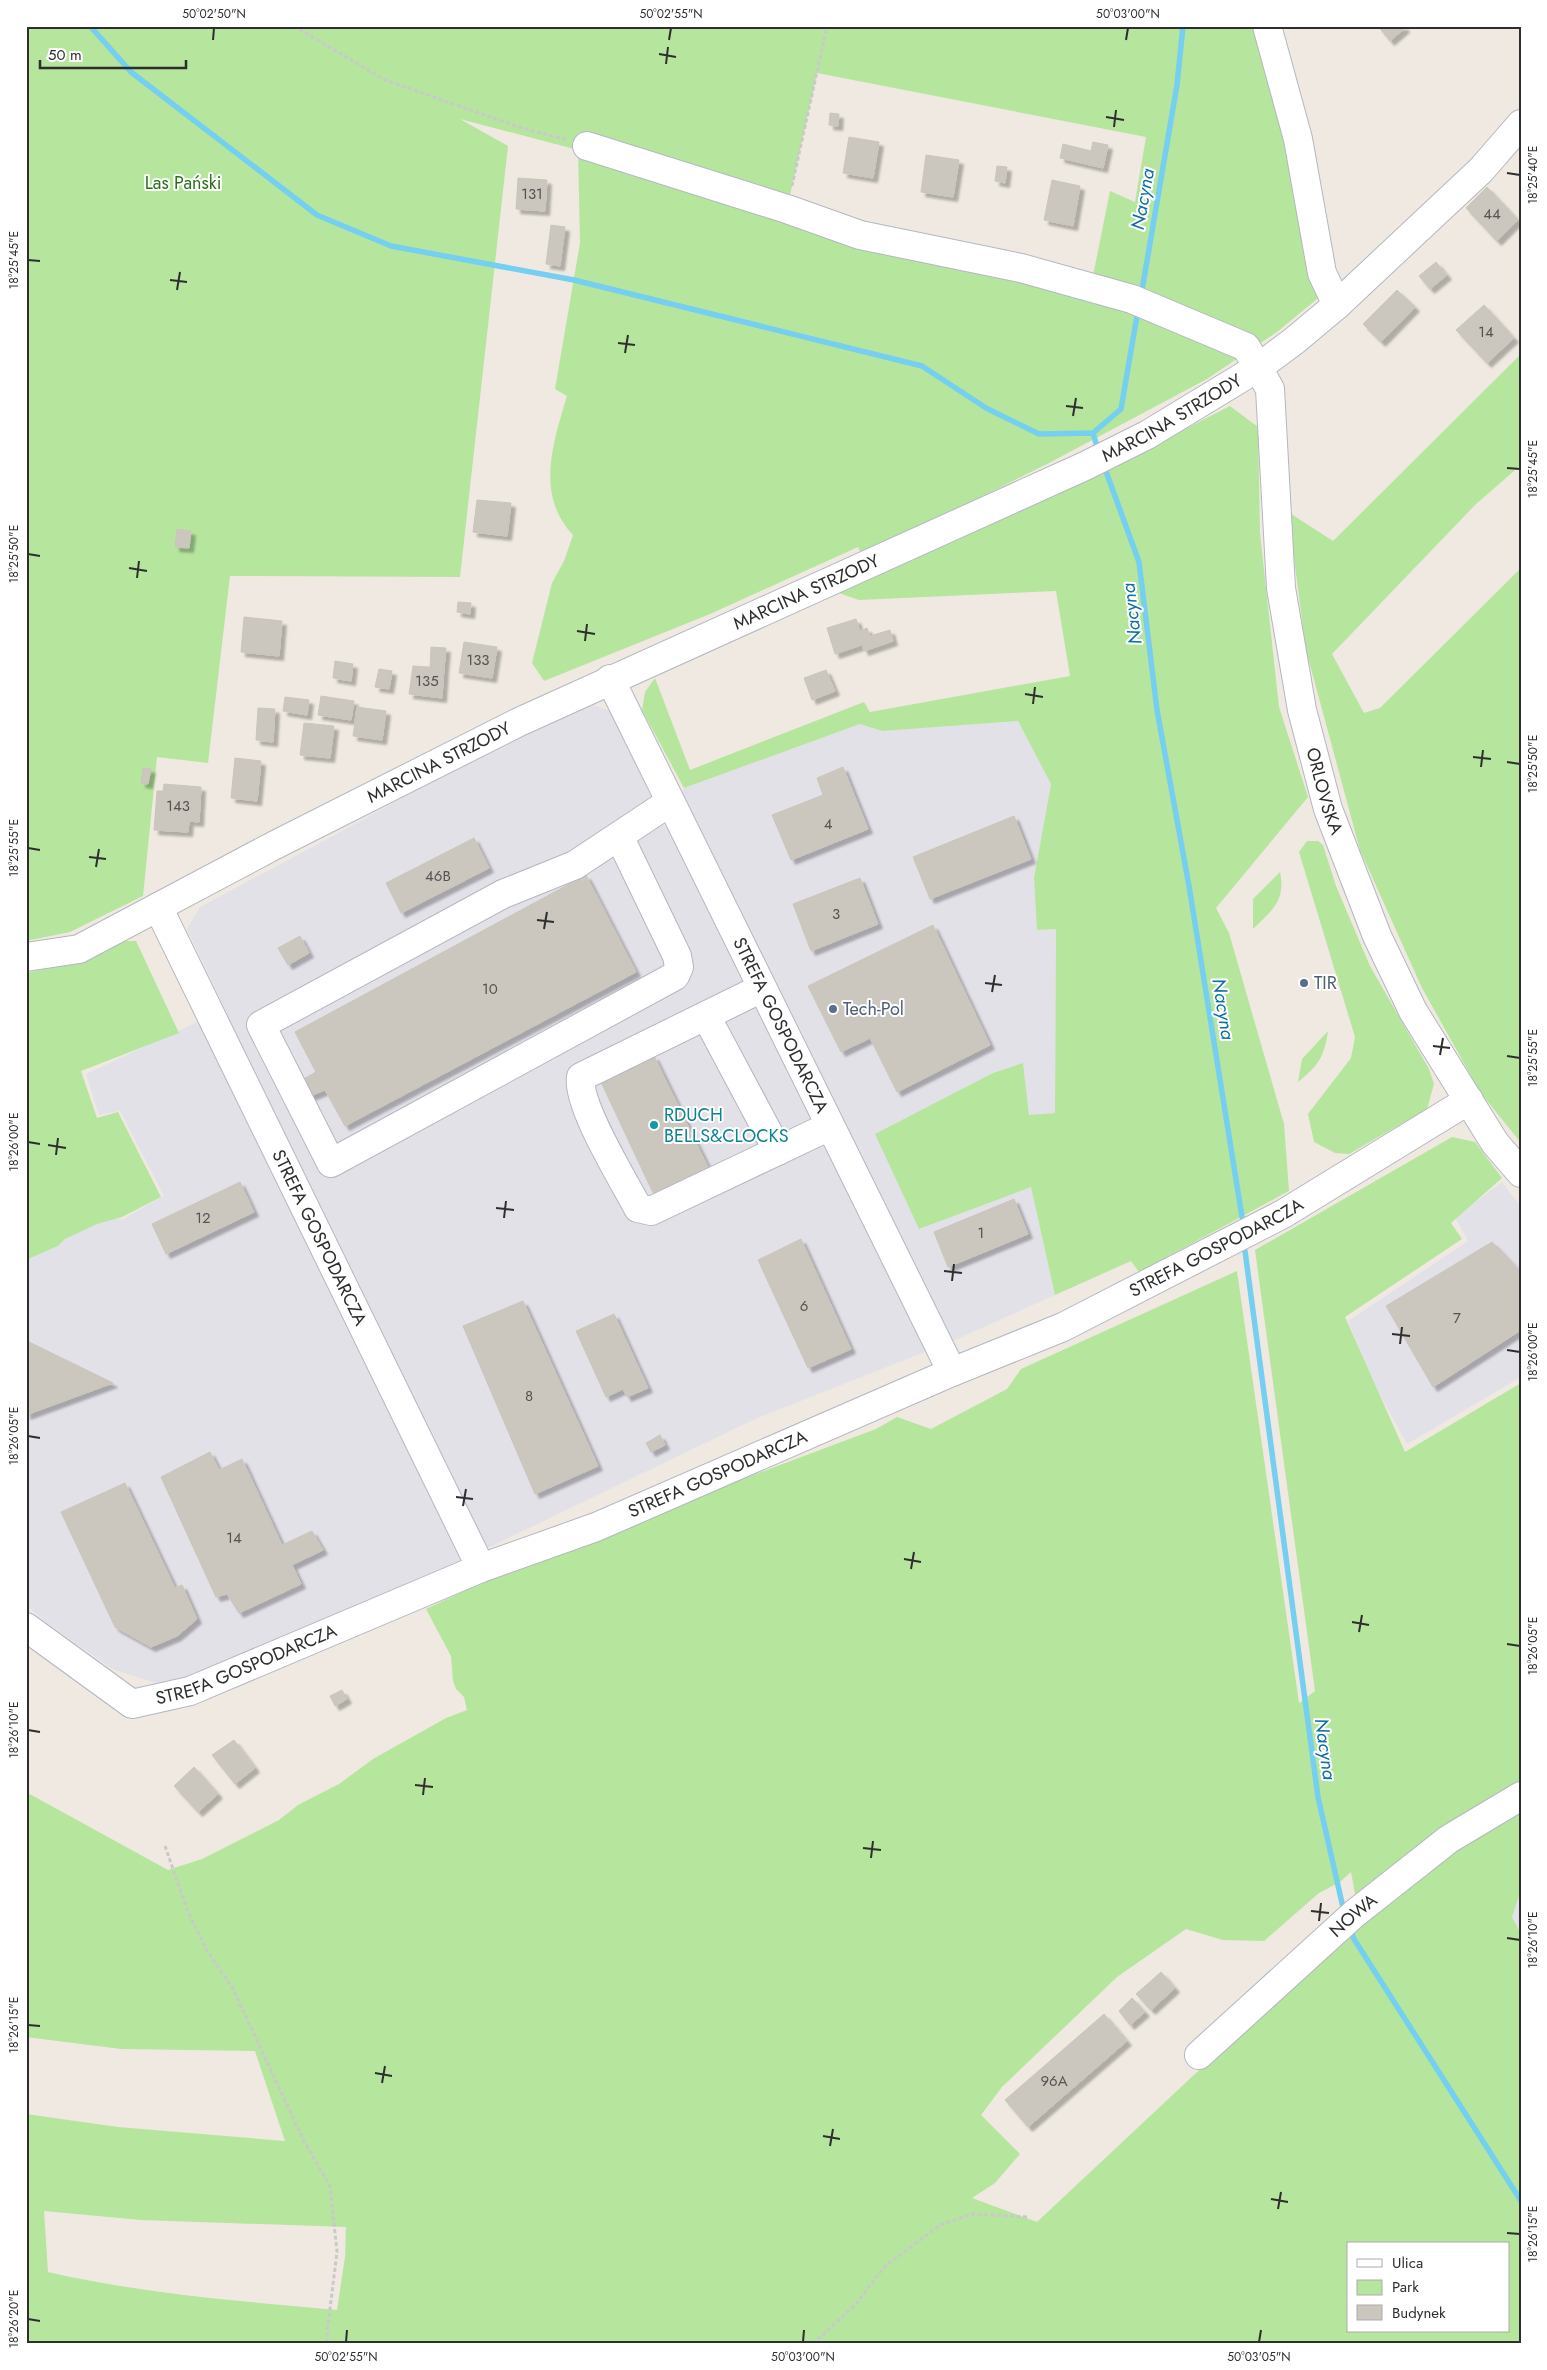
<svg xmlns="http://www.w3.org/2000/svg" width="1547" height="2370" viewBox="0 0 1547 2370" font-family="Jost,sans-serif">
  <defs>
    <filter id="shadow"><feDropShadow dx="4.5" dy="4.5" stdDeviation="1" flood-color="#0004"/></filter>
  </defs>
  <rect width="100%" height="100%" fill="#efe9e1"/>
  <path fill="#e3e1e8" d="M583,702L611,711L666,829L684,788L860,724L882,731L1018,721L1051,784L1034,878L1056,928L1055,1113L1029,1116L1023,1063L919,1229L1031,1186L1055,1295L955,1340L755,1419L417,1582L169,1687L112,1669L47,1623L26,1605V1260L58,1246L75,1231L106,1219H123L164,1196L120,1111L99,1115L86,1074L225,1009L187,929L200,907L344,830L469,761Z
    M1502,1182L1521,1207V1377L1407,1444L1370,1377L1348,1321L1468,1241L1455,1217Z
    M1521,1890V1934L1512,1917Z"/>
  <path fill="#b6e59e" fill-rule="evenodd" d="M26,26H1258L1323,294L1277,332L1207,379L1049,463L862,556L858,547L710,614L544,681L532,663L552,583L564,561L573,535C535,495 553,443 567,396L555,389L580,243L578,150L460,119L508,146L460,577L230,576L208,763L157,757L143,896L70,932L26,941ZM817,73L1146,137L1135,202L1110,191L1089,296L787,209Z
    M1521,354V465L1476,504L1332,654L1364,713L1380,708L1521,568V1143L1480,1092L1422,988L1360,850L1306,650L1288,512L1333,541Z
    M1230,406L1258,427L1260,533L1279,707L1308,797L1216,908L1229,933L1284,1124L1289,1191L1139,1272L1131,1261L1055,1295L1031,1187L919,1229L875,1134L993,1073L1023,1063L1029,1115L1055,1113L1056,929L1037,930L1034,878L1051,784L1018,721L882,731L860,724L684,788L642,710L645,692L655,678L690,770L864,702L870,712L1070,676L1056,591L859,600L819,586L1146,449Z
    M1307,841H1318L1323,845L1336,886L1370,966L1429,1069L1434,1084L1427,1109L1349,1154L1335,1153L1314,1142L1308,1114L1351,1058L1355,1037L1299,852Z
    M1280,872C1286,901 1272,910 1253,929V899Z
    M125,941H136L179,1033L81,1071L97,1118L118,1112L161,1197L122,1217L97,1224L65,1239L58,1246L26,1260V973L89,959Z
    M1328,1031C1324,1057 1319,1065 1298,1082L1302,1059Z
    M1452,1137L1475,1142L1502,1178L1451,1223L1462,1239L1345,1317L1405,1452L1521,1383V1786L1356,1899L1351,1872L1340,1882L1319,1893L1264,1941L1223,1940L1186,1929L1117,1977L1002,2087L981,2115L1020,2154L995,2183L972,2198L1037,2222L1355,1924L1450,1847L1521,1807V1890L1512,1917L1521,1934V2344H26V2114L118,2127L285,2141L255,2051L121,2049L26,2037V1792L168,1870L202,1859L279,1820L298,1805L339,1784L373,1759L446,1718L467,1710L464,1697L456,1689L453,1681L451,1656L426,1609L538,1556L876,1429L897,1417L931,1429L1007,1389L1021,1369L1237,1271L1299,1703L1315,1691L1255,1250ZM44,2211L141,2220L346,2227L345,2257L337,2310C240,2301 143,2294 48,2272ZM1348,2244H1508V2331H1348Z"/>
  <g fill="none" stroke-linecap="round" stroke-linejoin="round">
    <path stroke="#75cff0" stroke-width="5.5" d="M90,26L131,72L317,215L391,246L574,280L922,366L986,408L1039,434L1093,433
      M1141,296L1177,85L1183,26
      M1093,433L1098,450
      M1093,433L1121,409L1138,310
      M1104,466L1139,562L1157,710L1189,886L1242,1217
      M1245,1251L1318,1797L1344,1912
      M1350,1928L1354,1939L1521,2201"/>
  </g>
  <path fill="#cbc7bf" stroke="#cbc5ba" filter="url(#shadow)" d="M1378,26H1404L1405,28L1390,41Z
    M830,113L839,114L838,126L829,125Z
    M849,137L879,142L873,178L843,173Z
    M1093,142L1108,145L1103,168L1060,158L1063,144L1091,151Z
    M926,155L959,160L953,197L921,192Z
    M997,166L1007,167L1005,183L995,181Z
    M518,178L547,180L545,211L516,209Z
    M1052,180L1080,186L1073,226L1044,220Z
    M1487,187L1518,220L1497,241L1466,208Z
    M551,225L565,227L560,266L546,264Z
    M1436,262L1447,275L1430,289L1419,276Z
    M1397,290L1415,307L1381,342L1363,324Z
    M1484,305L1514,338L1487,363L1456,330Z
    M477,500L511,503L507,536L473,532Z
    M177,529L191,531L189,548L175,547Z
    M458,602L471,603L470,614L457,612Z
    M244,617L282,621L279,656L241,652Z
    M856,619L860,631L867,628L870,636L890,630L893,641L864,651L862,645L835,654L827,628Z
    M464,642L497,647L492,678L459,673Z
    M431,647L446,648L444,668H430Z
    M335,661L353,664L351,681L333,678Z
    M413,666L444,668L442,698L409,694Z
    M379,669L392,671L389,689L375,687Z
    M826,670L835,691L812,700L804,678Z
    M321,696L354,701L351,720L318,715Z
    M285,697L309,700L307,715L283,711Z
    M357,707L386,711L382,740L353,736Z
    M258,708L275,709L273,742L256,740Z
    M304,723L334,726L330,758L300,755Z
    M235,758L261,761L257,801L231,798Z
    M843,767L868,829L791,860L772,815L823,795L817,778Z
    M143,768L151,769L148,784L141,783Z
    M164,784L201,787L199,822L189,821L188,832L154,830L157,791H163Z
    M1014,816L1031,859L930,899L913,857Z
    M474,838L489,868L401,913L386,883Z
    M586,875L636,972L345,1126L325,1090L310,1096L302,1080L316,1072L295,1032Z
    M860,878L878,924L811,951L793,904Z
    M933,925L990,1045L897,1092L870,1038L841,1052L808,986Z
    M300,936L309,953L288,965L278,948Z
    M654,1056L708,1167L655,1197L601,1082Z
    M240,1182L254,1212L166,1254L152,1224Z
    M1014,1199L1028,1234L948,1267L934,1232Z
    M801,1239L851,1349L808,1368L758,1260Z
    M1492,1242L1521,1272V1330L1433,1387L1386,1306Z
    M523,1301L598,1466L535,1494L463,1326Z
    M614,1314L648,1388L627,1397L623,1389L606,1397L576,1331Z
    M26,1341H27L113,1383L26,1415Z
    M660,1435L665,1445L651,1452L646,1443Z
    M210,1452L219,1470L242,1459L282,1545L312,1531L323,1550L292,1565L301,1584L239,1613L227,1594L216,1597L161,1477Z
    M125,1483L175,1588L182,1585L197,1619L177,1636L151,1647L115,1627L61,1512Z
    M342,1690L347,1699L335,1706L330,1696Z
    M234,1740L255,1768L235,1784L212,1755Z
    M194,1767L218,1794L198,1812L174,1786Z
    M1161,1972L1175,1988L1151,2010L1136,1994Z
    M1132,1998L1145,2012L1130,2025L1119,2011Z
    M1104,2014L1127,2041L1104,2061L1081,2034Z
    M1081,2034L1104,2061L1028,2127L1005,2100Z"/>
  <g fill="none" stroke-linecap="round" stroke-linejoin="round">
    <g stroke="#b4b7c1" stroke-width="30">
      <g id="minor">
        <path d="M1267,26L1298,139L1322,273L1337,305"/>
        <path id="s1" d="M587,146L787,209L860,235L1021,268L1132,299L1246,347L1270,389L1281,588L1302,710L1328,809L1377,936L1413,1011L1495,1143L1521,1173"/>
        <path id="s2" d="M610,679L952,1372"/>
        <path d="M619,836L677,956L679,967L675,976L331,1163L261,1025L503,894L575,865L670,802"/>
        <path id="s3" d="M158,907L481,1568"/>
        <path id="s4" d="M26,957L79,949L275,845L519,722L1085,466L1147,435L1259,367L1294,341L1337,305L1481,170L1521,124"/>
        <path d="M762,988L581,1077C576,1104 624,1181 638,1208L651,1211L830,1126"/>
        <path d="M706,1016L778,1151"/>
        <path id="s5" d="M26,1627L132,1704L190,1691L481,1568L596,1527L952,1372L1063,1327L1283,1214L1469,1100"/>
        <path id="s6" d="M1199,2055L1354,1914L1449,1839L1521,1796"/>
      </g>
    </g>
    <path stroke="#c9c9c9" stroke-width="3" stroke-dasharray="4 2.5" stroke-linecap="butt" d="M294,26L385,80L519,127L567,140
      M792,186L827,26
      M165,1846L188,1912L207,1951L232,1987L304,2141L330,2186L337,2252L327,2333V2344
      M813,2344L856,2304L884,2267L940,2225L972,2214L1027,2217"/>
    <use href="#minor" stroke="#fff" stroke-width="28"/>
  </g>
  <path fill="none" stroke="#2e2e2e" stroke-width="2" d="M213,40L214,28M669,40L671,28M1126,40L1128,28M659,54L676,57M666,64L668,47M1106,117L1124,120M1114,127L1116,110M1507,173L1520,175M28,260L40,261M170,280L187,282M177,290L180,272M618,343L635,345M625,353L628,335M1066,406L1083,408M1073,416L1076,398M1507,468L1520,469M28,554L40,556M129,568L147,571M137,578L139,561M577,631L595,634M585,641L587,624M1025,694L1043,697M1033,704L1035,687M1473,757L1491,759M1507,762L1520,764M1481,767L1483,750M28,848L40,850M89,857L106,859M96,867L99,849M537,920L554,922M544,929L547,912M985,983L1002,985M992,992L995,975M1433,1046L1450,1048M1440,1055L1443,1038M1507,1056L1520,1058M28,1142L40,1144M48,1145L66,1148M56,1155L58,1138M496,1208L514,1210M504,1218L506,1201M944,1271L962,1273M952,1281L954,1264M1392,1334L1410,1336M1400,1344L1402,1327M1507,1350L1520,1352M28,1436L40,1438M456,1497L473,1499M463,1506L466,1489M904,1559L921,1562M911,1569L914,1552M1352,1622L1369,1625M1359,1632L1362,1615M1507,1644L1520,1646M28,1730L40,1732M415,1785L433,1787M423,1795L425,1778M863,1848L881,1850M871,1858L873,1841M1311,1911L1329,1913M1319,1921L1321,1903M1507,1938L1520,1940M28,2025L40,2026M375,2073L392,2076M382,2083L385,2066M823,2136L840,2139M830,2146L833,2129M1271,2199L1288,2202M1278,2209L1281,2192M1507,2233L1520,2234M28,2319L40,2321M346,2342L347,2330M803,2342L804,2330M1259,2342L1261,2330"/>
  <g fill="#5c6f8a" stroke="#fff" stroke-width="2">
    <circle cx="1304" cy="983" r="5"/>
    <circle cx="833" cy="1009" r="5"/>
  </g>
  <circle fill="#0f9aa8" stroke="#fff" stroke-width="2" cx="654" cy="1125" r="5"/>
  <g text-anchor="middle" stroke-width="4" stroke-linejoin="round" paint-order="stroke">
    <g font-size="15" fill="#555452">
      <text x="532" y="199">131</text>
      <text x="1492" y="219">44</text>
      <text x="1486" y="337">14</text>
      <text x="478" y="665">133</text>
      <text x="427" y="686">135</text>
      <text x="178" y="811">143</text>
      <text x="828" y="829">4</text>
      <text x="438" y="881">46B</text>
      <text x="836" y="919">3</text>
      <text x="490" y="994">10</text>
      <text x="203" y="1223">12</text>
      <text x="981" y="1238">1</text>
      <text x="804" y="1311">6</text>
      <text x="1457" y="1323">7</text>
      <text x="529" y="1401">8</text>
      <text x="234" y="1543">14</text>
      <text x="1054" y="2086">96A</text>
    </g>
    <g font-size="18" fill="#2c6e1b" stroke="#fff">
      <text x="183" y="189">Las Pański</text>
    </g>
    <g font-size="18" fill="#2e2e2e" stroke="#fff">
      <text dy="6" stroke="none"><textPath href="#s4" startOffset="1269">MARCINA STRZODY</textPath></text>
      <text dy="6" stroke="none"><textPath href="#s4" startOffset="864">MARCINA STRZODY</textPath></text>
      <text dy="6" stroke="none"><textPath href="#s4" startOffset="459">MARCINA STRZODY</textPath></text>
      <text dy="6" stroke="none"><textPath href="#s1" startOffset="1146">ORLOVSKA</textPath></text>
      <text dy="6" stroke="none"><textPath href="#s2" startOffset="386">STREFA GOSPODARCZA</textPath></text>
      <text dy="6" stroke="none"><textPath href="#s3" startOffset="368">STREFA GOSPODARCZA</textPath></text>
      <text dy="6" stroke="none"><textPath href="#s5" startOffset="1309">STREFA GOSPODARCZA</textPath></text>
      <text dy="6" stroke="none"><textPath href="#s5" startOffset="761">STREFA GOSPODARCZA</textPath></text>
      <text dy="6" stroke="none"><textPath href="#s5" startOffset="252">STREFA GOSPODARCZA</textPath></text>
      <text dy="6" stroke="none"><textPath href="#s6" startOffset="208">NOWA</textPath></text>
    </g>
    <g font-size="18" fill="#4e5e75" stroke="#fff" text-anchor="start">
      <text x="1314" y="989">TIR</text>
      <text x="843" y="1015">Tech-Pol</text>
    </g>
    <g font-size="18" fill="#0d838f" stroke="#fff" text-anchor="start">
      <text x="664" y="1121">RDUCH<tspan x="664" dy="21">BELLS&amp;CLOCKS</tspan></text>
    </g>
    <g font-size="19" font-style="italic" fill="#0d6fa3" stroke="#fff">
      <text transform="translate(1142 199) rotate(-80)" y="7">Nacyna</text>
      <text transform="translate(1131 614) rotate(-97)" y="7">Nacyna</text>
      <text transform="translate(1224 1009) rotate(81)" y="7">Nacyna</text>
      <text transform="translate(1326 1749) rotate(82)" y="7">Nacyna</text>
    </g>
  </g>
  <rect width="1547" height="2370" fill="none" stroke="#ffffff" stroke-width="55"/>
  <rect x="1347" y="2242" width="162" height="90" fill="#ffffff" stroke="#ababab"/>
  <rect x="1357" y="2259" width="25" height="8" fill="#ffffff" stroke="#ababab"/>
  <text x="1392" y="2268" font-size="15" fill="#2e2e2e">Ulica</text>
  <rect x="1357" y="2280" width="25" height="15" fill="#b6e59e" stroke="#ababab"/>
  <text x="1392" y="2292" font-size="15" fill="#2e2e2e">Park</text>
  <rect x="1357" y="2305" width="25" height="15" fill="#cbc7bf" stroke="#ababab"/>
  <text x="1392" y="2318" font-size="15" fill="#2e2e2e">Budynek</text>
  <path d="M40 60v8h146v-8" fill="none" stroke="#2e2e2e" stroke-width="2.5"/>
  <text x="48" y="60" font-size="15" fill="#2e2e2e" stroke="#ffffff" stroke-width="4" paint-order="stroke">50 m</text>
  <rect x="28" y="28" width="1492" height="2314" fill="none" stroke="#2e2e2e" stroke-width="2"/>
  <g font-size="12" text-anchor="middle" fill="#2e2e2e">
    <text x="214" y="18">50°02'50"N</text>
    <text x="671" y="18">50°02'55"N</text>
    <text x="1128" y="18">50°03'00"N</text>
    <text transform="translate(1533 175) rotate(-90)" y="4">18°25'40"E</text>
    <text transform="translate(14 260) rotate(-90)" y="4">18°25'45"E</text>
    <text transform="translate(1533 469) rotate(-90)" y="4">18°25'45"E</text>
    <text transform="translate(14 554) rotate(-90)" y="4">18°25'50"E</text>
    <text transform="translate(1533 764) rotate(-90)" y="4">18°25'50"E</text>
    <text transform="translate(14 848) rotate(-90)" y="4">18°25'55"E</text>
    <text transform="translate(1533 1058) rotate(-90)" y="4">18°25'55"E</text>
    <text transform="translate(14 1142) rotate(-90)" y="4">18°26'00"E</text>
    <text transform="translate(1533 1352) rotate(-90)" y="4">18°26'00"E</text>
    <text transform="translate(14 1436) rotate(-90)" y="4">18°26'05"E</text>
    <text transform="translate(1533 1646) rotate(-90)" y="4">18°26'05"E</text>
    <text transform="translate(14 1730) rotate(-90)" y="4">18°26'10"E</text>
    <text transform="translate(1533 1940) rotate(-90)" y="4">18°26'10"E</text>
    <text transform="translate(14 2025) rotate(-90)" y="4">18°26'15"E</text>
    <text transform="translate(1533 2234) rotate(-90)" y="4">18°26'15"E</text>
    <text transform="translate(14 2319) rotate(-90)" y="4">18°26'20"E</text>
    <text x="346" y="2361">50°02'55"N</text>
    <text x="803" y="2361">50°03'00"N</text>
    <text x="1259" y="2361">50°03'05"N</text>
  </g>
</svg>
